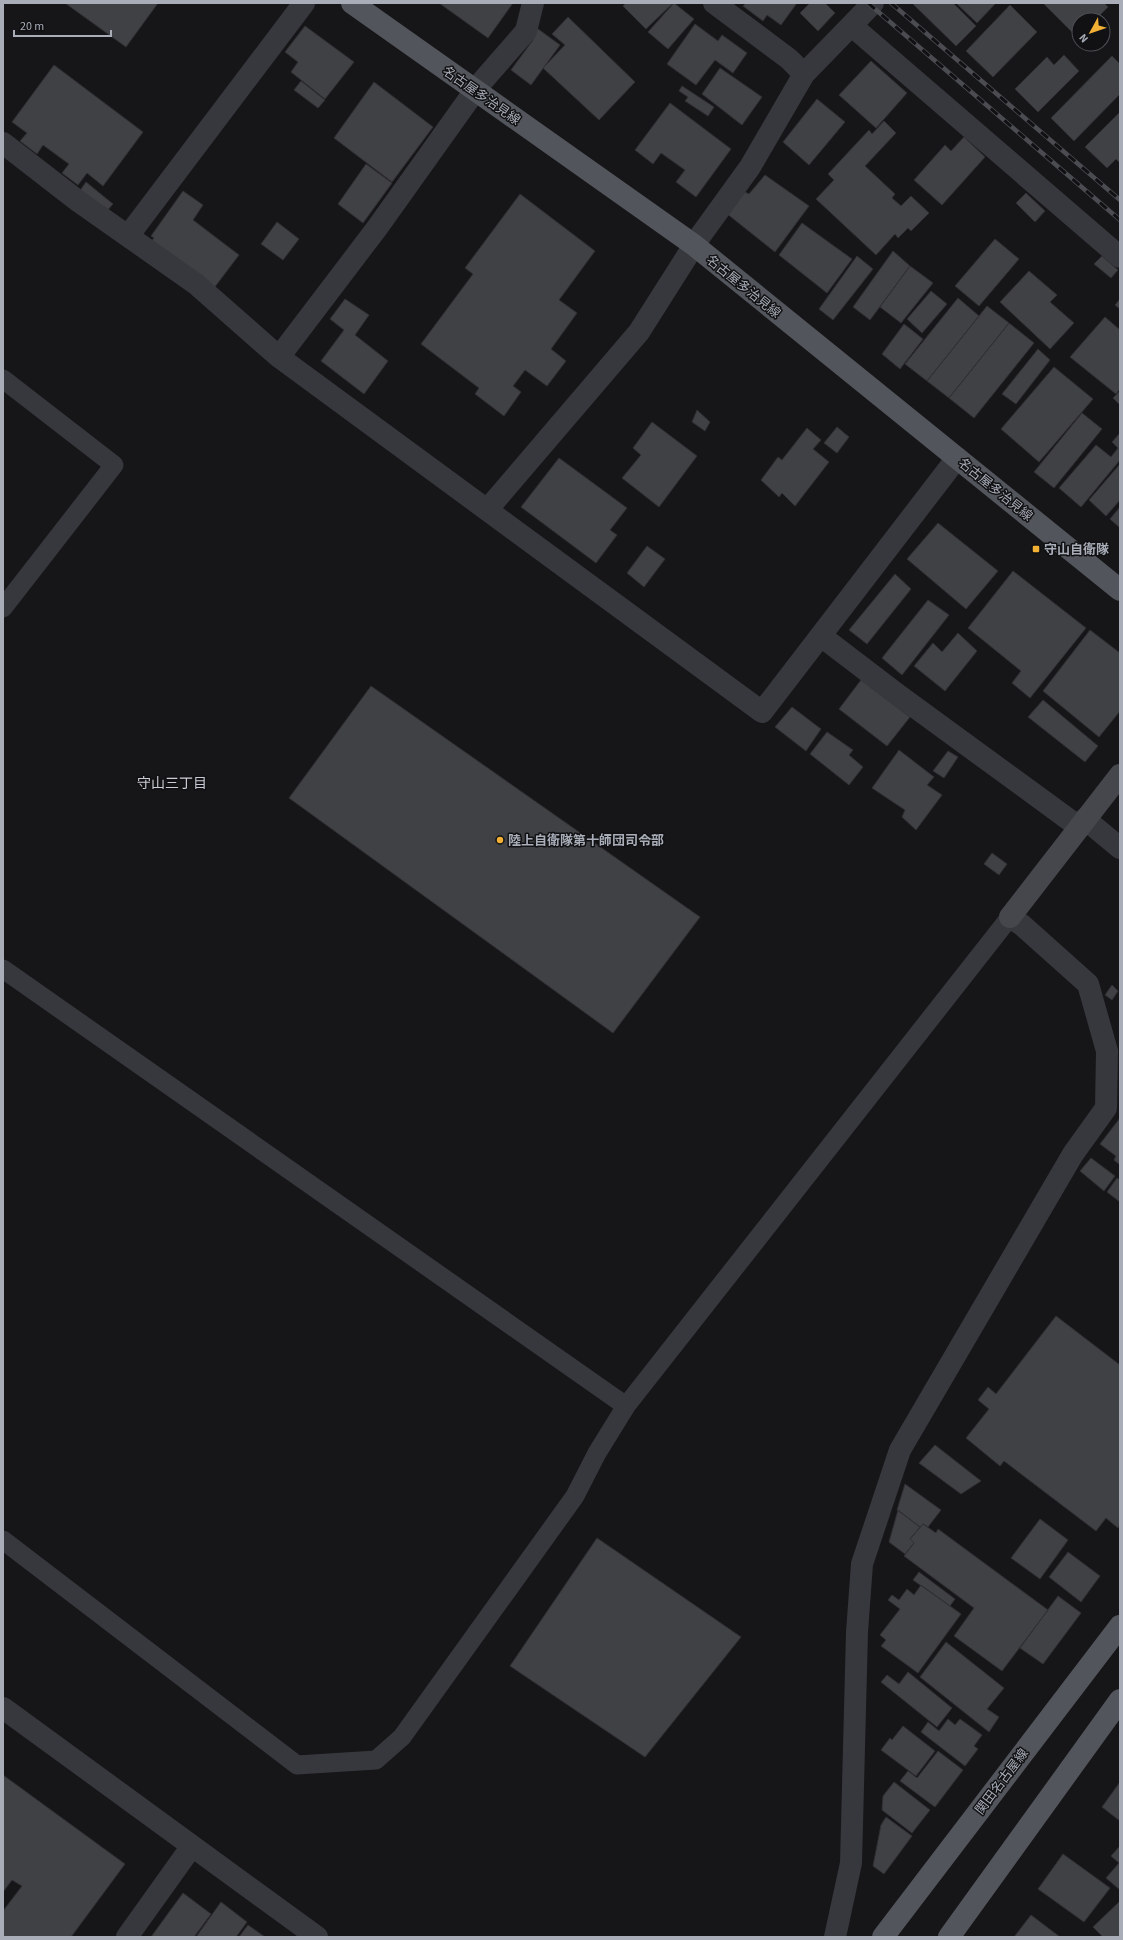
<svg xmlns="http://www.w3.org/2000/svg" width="1123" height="1940" viewBox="0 0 1123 1940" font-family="'Source Sans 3','Noto Sans JP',sans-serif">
  <rect width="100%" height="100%" fill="#161618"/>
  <path fill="#404145" stroke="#303034" d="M65,3H158L126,47Z
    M439,3H513L488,38Z
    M626,3H673L646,29L623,6Z
    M674,3L694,19L668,49L648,32Z
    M746,3H797L781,25L767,15L763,21L743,6Z
    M810,3H825L835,13L818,31L800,13Z
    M912,3H953L976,26L956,46Z
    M956,3H996L977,23Z
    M1043,3H1104L1108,7L1095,20H1079L1078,38Z
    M1010,5L1037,32L993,77L966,51Z
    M568,17L635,82L599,120L543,68L565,45L552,34Z
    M695,24L718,41L722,35L747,53L733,73L715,60L696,85L667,64Z
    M305,26L354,62L325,99L291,72L298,62L285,52Z
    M534,26L560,45L531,85L511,70L533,40Z
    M1064,55L1079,71L1038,112L1015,89L1047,57L1054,65Z
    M1112,56L1120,64V94L1074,141L1051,118Z
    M871,61L907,93L876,128L839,95Z
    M54,65L143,132L103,186L87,173L78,185L62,173L69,164L43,145L37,154L20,141L27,133L12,122Z
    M720,68L762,97L742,125L702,94Z
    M301,81L325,100L318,108L294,90Z
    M374,82L433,127L392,182L334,138Z
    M682,86L714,107L708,116L685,101L688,97L679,91Z
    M817,99L845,122L809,165L783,142Z
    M670,103L731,149L696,197L676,182L685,170L661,153L653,164L635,150Z
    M1120,112V163L1116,159L1107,168L1085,147Z
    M884,121L896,133L865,166L895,194L892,198L901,206L911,196L929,213L911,231L908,228L898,238L895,234L876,255L816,199L834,180L828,174L869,130L872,134Z
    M964,137L985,157L942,205L914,180L945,145L951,151Z
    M366,164L392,183L363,223L338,204Z
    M765,175L809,206L775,252L726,213L741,190L749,194Z
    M86,182L113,204L105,213L79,192Z
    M183,191L203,205L193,220L239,255L214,288L148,245L154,238L151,236Z
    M1026,193L1045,211L1035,222L1016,203Z
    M520,194L595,251L559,300L577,313L551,349L566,361L547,386L525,370L513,386L521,392L504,416L475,394L479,388L421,344L473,274L465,268Z
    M277,222L299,239L283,260L261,244Z
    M802,223L852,259L827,293L779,255Z
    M995,239L1019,259L979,306L955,286Z
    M893,251L910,266L870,320L853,307Z
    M857,256L873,269L833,320L819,309Z
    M1102,256L1118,270L1111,278L1094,264Z
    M910,266L933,283L901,323L880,307Z
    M1029,271L1057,295L1050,302L1074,323L1050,349L1000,302Z
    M931,291L947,304L922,333L907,319Z
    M958,298L979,316L927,381L905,364Z
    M345,299L369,315L355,335L388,361L364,394L321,361L344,330L330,319Z
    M1120,299V309L1115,305Z
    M987,306L1009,323L949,398L927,381Z
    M1105,317L1120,330V389L1116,394L1070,357Z
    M1009,323L1034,343L974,418L949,398Z
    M904,324L923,339L900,369L882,354Z
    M1038,349L1050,360L1016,404L1002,394Z
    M1054,367L1093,399L1039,462L1001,429Z
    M1120,391V405L1113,398Z
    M697,410L710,422L705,431L692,422Z
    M1082,413L1102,429L1054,488L1034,472Z
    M652,422L697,456L659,507L622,478L641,455L633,448Z
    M837,427L849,437L837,453L824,443Z
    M807,428L821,440L813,449L829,462L795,506L782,493L779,497L761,480L778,457L782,460Z
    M1120,433V460L1081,507L1059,488L1096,445L1111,457L1118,448L1112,442Z
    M559,458L627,508L610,530L617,535L596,563L521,507Z
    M1120,464V500L1106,516L1089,500Z
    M1120,507V528L1110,519Z
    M938,523L998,571L966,609L907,559Z
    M647,546L665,559L644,587L627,573Z
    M1013,571L1086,628L1030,698L1012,683L1021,671L968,628Z
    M895,574L911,589L867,644L849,630Z
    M928,600L949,615L902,675L882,658Z
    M1090,630L1120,653V711L1099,737L1043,691Z
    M958,633L977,651L945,691L914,666L933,643L942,652Z
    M861,680L910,717L887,746L839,709Z
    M371,686L700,917L613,1033L289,798Z
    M1043,700L1098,746L1085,762L1028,717Z
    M792,707L821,729L806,751L775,727Z
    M827,732L853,750L849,755L863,767L849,785L810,754Z
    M899,750L934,777L927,785L942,795L916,830L902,817L905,810L872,788Z
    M948,751L958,757L944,778L933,771Z
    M992,853L1007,864L999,875L984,864Z
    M1112,985L1118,991L1112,1000L1105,995Z
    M1120,1118V1165L1114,1160L1116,1156L1100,1144Z
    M1091,1158L1115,1176L1104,1191L1080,1171Z
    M1117,1178L1120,1180V1202L1107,1192Z
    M1056,1316L1120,1365V1524L1118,1528L1106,1518L1096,1531L1004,1461L1000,1466L966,1438L989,1409L978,1400L988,1387L996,1394Z
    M935,1445L981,1481L961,1494L919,1463Z
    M905,1484L941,1510L928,1527L923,1524L920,1527L897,1510Z
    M898,1510L920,1527L910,1539L914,1543L905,1554L889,1542Z
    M1040,1519L1068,1540L1040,1579L1011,1558Z
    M923,1524L936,1533L938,1529L1048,1610L1002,1671L954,1636L974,1608L904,1556L914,1543L910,1539Z
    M597,1538L741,1637L645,1757L510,1666Z
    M1068,1552L1100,1576L1081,1602L1049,1577Z
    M919,1572L955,1599L950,1606L913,1580Z
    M921,1585L961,1614L918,1673L881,1646L886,1640L880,1635L900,1609L888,1600L892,1595L899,1600L907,1589L914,1595Z
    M1058,1596L1081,1613L1043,1664L1020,1648Z
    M946,1642L1004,1688L987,1709L999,1717L989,1732L920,1677Z
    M908,1672L952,1708L937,1727L881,1682L887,1675L899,1684Z
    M948,1719L955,1725L960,1719L982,1735L974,1746L978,1749L965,1766L921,1732L928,1722L939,1731Z
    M903,1726L935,1751L916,1776L881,1750L890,1738L892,1740Z
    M938,1751L963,1770L935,1807L900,1781L908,1771L917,1778Z
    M3,1775L125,1864L71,1937H3V1911L22,1886L12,1880L3,1892Z
    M894,1782L930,1810L912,1833L882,1810L883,1796Z
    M1120,1782V1821L1102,1807Z
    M886,1817L912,1836L884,1874L873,1866L881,1825Z
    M1120,1846V1890L1106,1878L1119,1863L1111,1856Z
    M1063,1854L1110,1888L1084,1922L1038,1889Z
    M183,1893L211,1914L194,1937H151Z
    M1120,1901V1937H1103L1093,1927Z
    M221,1902L247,1922L236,1937H196Z
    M1031,1915L1060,1937H1014Z
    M248,1925L265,1937H239Z"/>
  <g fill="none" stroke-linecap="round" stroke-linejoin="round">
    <path stroke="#37383d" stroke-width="19" d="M3,379L114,465L3,608
      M3,969L626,1406
      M3,1540L297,1765L376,1760L402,1737L575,1496L597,1453L626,1406L1010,917"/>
    <path stroke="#37383d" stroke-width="22" d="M714,3L789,59L804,74
      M852,26L1120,257
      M3,143L78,201L196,284L279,357L762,712L957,458
      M128,236L304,3
      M279,357L377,228L479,85L526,31L533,3
      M487,510L639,332L698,239L750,167L804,74L873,3
      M821,636L897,694L1079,827
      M1085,819L1120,848
      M3,1708L317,1937
      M127,1937L192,1846
      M835,1937L851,1863L857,1632L862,1564L900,1450L1073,1154L1106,1108L1107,1051L1088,984L1022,925L1010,917"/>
    <path stroke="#45474d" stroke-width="22" d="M1010,917L1120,775"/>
    <path stroke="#53555c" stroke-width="22" d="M352,3L694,245L1120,590
      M883,1937L1120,1626
      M949,1937L1120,1700"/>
    <g stroke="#4a4c52" stroke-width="4.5">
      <path id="rail" d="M868,3L1120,220
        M891,3L1120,200"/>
    </g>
    <use href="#rail" stroke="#111113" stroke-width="3" stroke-dasharray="9" stroke-linecap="butt"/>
  </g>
  <g fill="#f2b134" stroke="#111113" stroke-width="1.5">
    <rect x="1032" y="545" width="8" height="8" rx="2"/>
    <circle cx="500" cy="840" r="4"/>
  </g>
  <g text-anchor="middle" stroke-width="3" stroke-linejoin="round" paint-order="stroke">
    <g font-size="13" fill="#a8adb8" stroke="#111113">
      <text transform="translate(482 95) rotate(35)" y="5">名古屋多治見線</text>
      <text transform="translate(744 286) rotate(39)" y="5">名古屋多治見線</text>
      <text transform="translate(996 489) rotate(39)" y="5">名古屋多治見線</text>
      <text transform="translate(1001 1781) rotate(-53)" y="5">関田名古屋線</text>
    </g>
    <g font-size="13" font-weight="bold" fill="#a8adb8" stroke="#111113" text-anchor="start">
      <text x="1044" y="554">守山自衛隊</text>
      <text x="508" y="845">陸上自衛隊第十師団司令部</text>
    </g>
    <g font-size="14" fill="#c9ccd4" stroke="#111113">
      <text x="172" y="788">守山三丁目</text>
    </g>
  </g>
  <rect width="1123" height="1940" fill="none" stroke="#a8adb8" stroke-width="8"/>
  <g transform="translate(1091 32) rotate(230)"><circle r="19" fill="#111113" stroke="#4d4f55"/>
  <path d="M0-3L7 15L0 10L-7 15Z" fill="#f2b134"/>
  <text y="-6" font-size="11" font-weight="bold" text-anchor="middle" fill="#a8adb8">N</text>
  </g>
  <path d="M14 30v6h97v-6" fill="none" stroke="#a8adb8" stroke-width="2"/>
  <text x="20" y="30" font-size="12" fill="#a8adb8" stroke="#111113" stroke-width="3" paint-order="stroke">20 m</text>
</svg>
